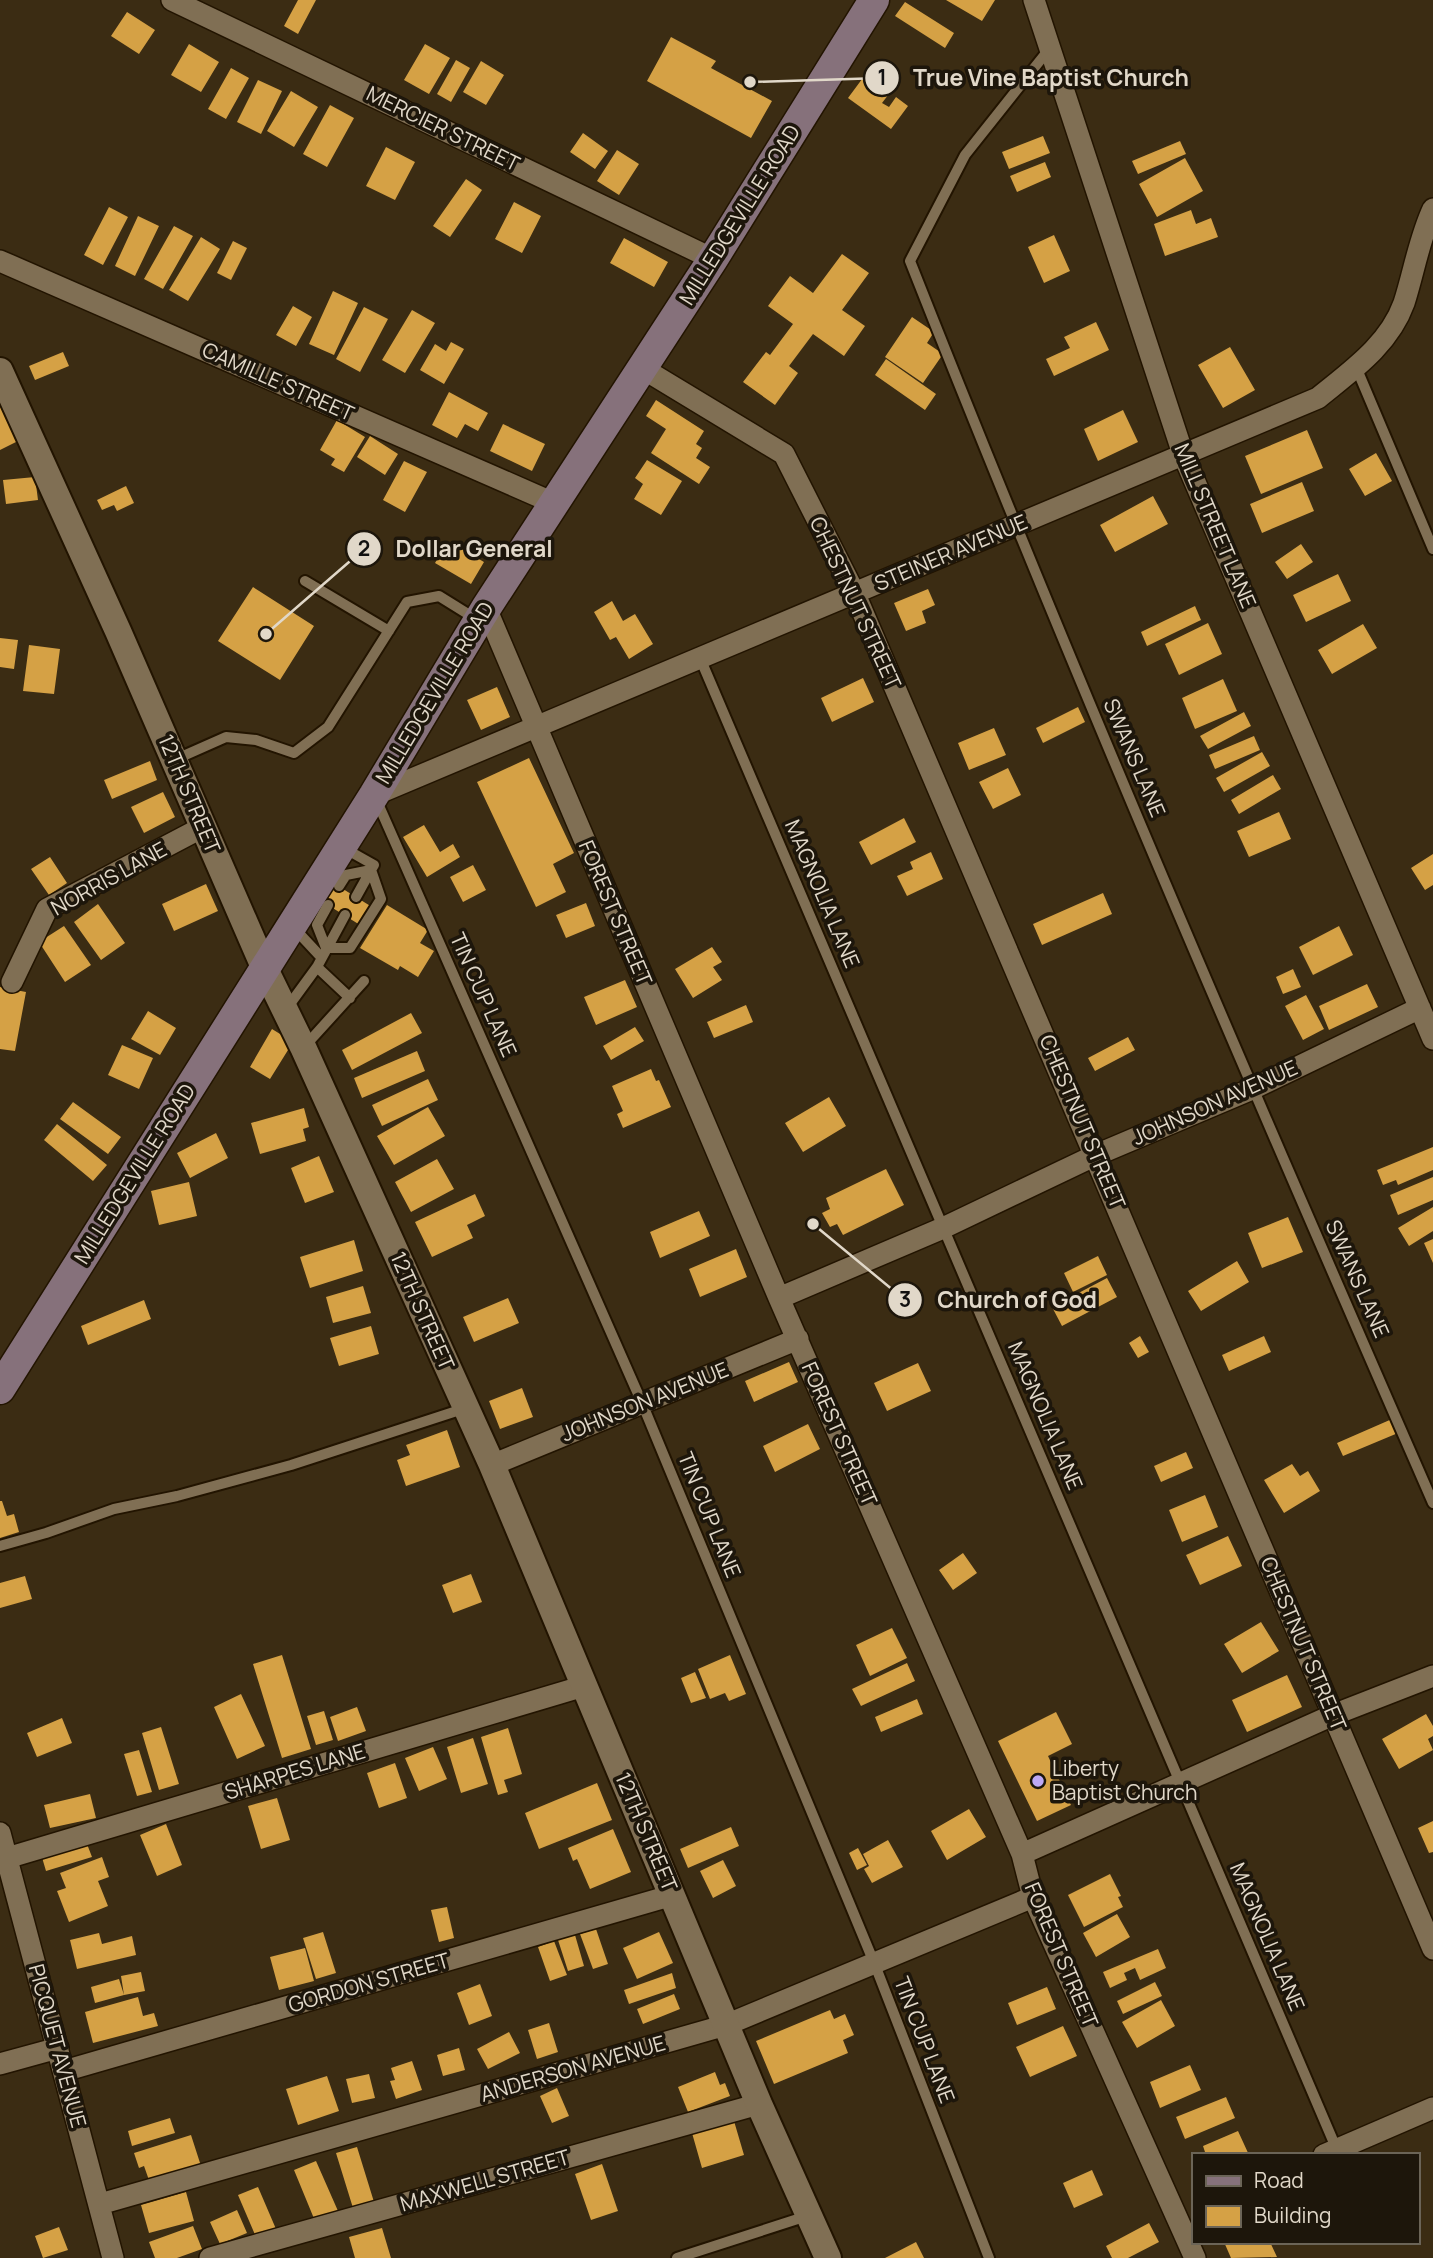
<svg xmlns="http://www.w3.org/2000/svg" width="1433" height="2258" viewBox="0 0 1433 2258" font-family="Manrope,sans-serif">
  <rect width="100%" height="100%" fill="#3b2c13"/>
  <path fill="#d5a145" d="M298,0H316L298,34L284,26Z
    M946,0H995L982,21Z
    M905,2L954,33L945,48L895,16Z
    M127,12L155,30L139,54L111,36Z
    M671,37L716,61L711,68L772,101L751,138L647,81Z
    M189,44L219,62L201,92L171,75Z
    M425,44L450,58L429,94L404,80Z
    M456,60L470,68L451,102L437,94Z
    M481,61L504,75L486,105L463,92Z
    M231,68L249,78L226,119L208,109Z
    M868,71L892,90L882,103L889,107L896,97L908,106L891,129L848,98Z
    M258,80L282,91L261,134L237,122Z
    M291,91L318,107L294,147L267,131Z
    M330,105L354,118L327,167L303,154Z
    M583,133L608,151L595,169L570,152Z
    M1043,136L1050,153L1009,169L1002,152Z
    M1180,141L1186,154L1138,174L1132,161Z
    M386,147L415,162L395,200L366,186Z
    M617,150L639,164L619,195L597,181Z
    M1185,158L1203,191L1157,217L1139,184Z
    M1045,162L1051,177L1017,192L1010,176Z
    M466,179L482,190L450,237L433,226Z
    M514,202L541,216L522,253L495,239Z
    M109,207L128,217L103,265L84,255Z
    M1191,210L1196,224L1211,218L1218,237L1165,256L1154,224Z
    M138,216L159,226L135,276L115,266Z
    M174,226L193,236L163,289L144,279Z
    M1054,235L1070,271L1044,283L1028,247Z
    M201,237L220,249L188,301L169,290Z
    M624,238L668,262L654,287L610,263Z
    M233,241L247,248L231,280L217,273Z
    M842,254L869,273L842,310L865,326L844,356L813,334L789,366L798,373L775,405L743,382L766,352L770,355L793,324L768,306L790,276L813,293Z
    M333,291L358,303L334,355L309,344Z
    M293,306L312,317L296,346L276,335Z
    M364,307L388,319L360,372L336,359Z
    M412,310L435,323L405,373L382,360Z
    M912,317L934,332L927,343L943,354L923,383L885,357Z
    M1096,322L1109,350L1054,376L1046,359L1070,348L1064,337Z
    M451,342L464,349L444,384L420,370L435,344L446,351Z
    M1230,347L1255,390L1223,408L1198,365Z
    M63,352L69,366L35,380L29,366Z
    M886,359L936,394L925,410L875,375Z
    M449,392L488,413L478,431L465,424L457,438L432,425Z
    M656,400L704,431L696,444L702,448L696,458L710,467L699,484L651,453L666,429L646,416Z
    M0,406L18,441L0,450Z
    M1123,410L1138,442L1098,461L1084,429Z
    M337,420L365,437L344,472L331,465L335,459L320,450Z
    M503,424L545,444L532,471L490,451Z
    M1307,430L1323,468L1261,494L1245,456Z
    M370,436L398,454L385,475L357,457Z
    M1376,453L1392,481L1365,496L1349,469Z
    M647,460L682,481L661,515L634,499L643,484L635,478Z
    M404,461L427,472L405,512L383,500Z
    M35,477L38,500L6,504L3,480Z
    M1302,482L1314,511L1262,533L1250,504Z
    M126,486L134,503L117,511L114,505L102,510L97,500Z
    M1153,496L1168,524L1115,552L1100,525Z
    M448,541L484,562L471,584L435,563Z
    M1301,544L1313,562L1287,579L1275,562Z
    M1338,574L1351,601L1306,622L1293,595Z
    M253,587L314,626L280,680L218,641Z
    M928,589L935,605L922,611L926,623L906,631L894,603Z
    M612,601L623,621L635,614L653,644L629,659L616,637L610,640L594,612Z
    M1195,606L1201,620L1147,646L1141,632Z
    M1208,623L1222,654L1179,675L1165,644Z
    M1363,624L1377,648L1332,674L1318,650Z
    M0,638L18,640L14,669L0,667Z
    M29,645L60,649L54,694L23,691Z
    M863,678L874,702L832,722L821,698Z
    M1223,679L1237,711L1195,729L1182,698Z
    M497,687L510,717L481,730L467,700Z
    M1078,707L1085,722L1043,743L1036,728Z
    M1244,712L1251,726L1208,749L1200,736Z
    M994,728L1006,755L969,770L958,743Z
    M1254,736L1260,750L1215,769L1209,755Z
    M1262,752L1270,766L1224,792L1216,778Z
    M529,758L574,853L553,864L566,892L536,907L477,782Z
    M150,761L157,780L112,799L104,780Z
    M1008,768L1021,795L993,809L979,782Z
    M1273,775L1281,789L1239,814L1231,800Z
    M163,792L175,817L144,833L131,807Z
    M1279,812L1291,839L1249,857L1237,831Z
    M904,818L916,842L871,865L859,842Z
    M424,825L440,852L453,844L460,857L427,877L403,837Z
    M931,852L943,879L907,896L897,876L913,869L910,862Z
    M1433,854V885L1425,890L1411,868Z
    M50,857L67,883L49,895L31,869Z
    M473,865L486,890L463,902L450,877Z
    M206,884L218,911L174,931L162,904Z
    M335,884L372,907L360,925L323,902Z
    M1103,893L1112,914L1042,945L1033,924Z
    M586,903L595,926L566,938L556,915Z
    M98,904L125,943L101,960L74,922Z
    M387,905L428,930L420,943L434,951L418,977L400,966L398,970L360,948Z
    M64,926L91,965L65,982L39,942Z
    M1339,926L1353,955L1313,975L1299,947Z
    M712,947L722,962L713,967L722,980L693,998L675,969Z
    M1293,969L1301,987L1283,994L1276,977Z
    M625,980L637,1007L596,1025L584,997Z
    M1367,984L1378,1007L1329,1030L1319,1006Z
    M0,987L26,992L15,1051L0,1049Z
    M1306,995L1324,1029L1303,1040L1285,1006Z
    M746,1005L753,1022L714,1038L707,1022Z
    M148,1011L176,1028L160,1055L131,1039Z
    M411,1013L422,1033L352,1070L342,1050Z
    M635,1027L644,1041L611,1060L603,1046Z
    M272,1029L293,1042L270,1079L250,1067Z
    M1128,1037L1135,1050L1095,1071L1088,1058Z
    M122,1045L153,1058L139,1089L108,1075Z
    M417,1051L425,1071L362,1098L354,1078Z
    M651,1069L656,1081L659,1080L671,1107L623,1128L617,1114L623,1111L612,1086Z
    M428,1079L438,1100L382,1126L372,1105Z
    M829,1097L846,1126L803,1152L785,1123Z
    M73,1102L121,1137L108,1154L60,1119Z
    M428,1107L445,1136L394,1165L377,1136Z
    M304,1108L309,1127L303,1129L306,1141L260,1154L251,1123Z
    M57,1124L107,1165L93,1181L44,1140Z
    M216,1133L228,1158L190,1178L177,1153Z
    M1433,1147V1170L1398,1185L1396,1180L1383,1185L1377,1170Z
    M319,1156L334,1192L305,1203L291,1168Z
    M437,1159L454,1189L411,1212L395,1182Z
    M886,1169L904,1205L843,1235L837,1224L830,1227L822,1213L830,1209L826,1198Z
    M1433,1177V1200L1398,1215L1390,1195Z
    M189,1182L197,1216L159,1225L151,1191Z
    M475,1194L485,1216L467,1225L473,1238L432,1257L415,1222Z
    M1433,1207V1231L1409,1246L1398,1228Z
    M699,1211L710,1236L660,1258L650,1232Z
    M1288,1217L1303,1252L1262,1268L1248,1233Z
    M1433,1239V1263L1424,1243Z
    M354,1240L363,1271L310,1288L300,1257Z
    M736,1249L747,1277L700,1297L689,1269Z
    M1098,1256L1107,1275L1073,1292L1064,1273Z
    M1237,1261L1249,1282L1201,1311L1188,1291Z
    M1107,1278L1117,1297L1062,1326L1052,1307Z
    M363,1286L371,1313L333,1323L326,1297Z
    M508,1298L519,1323L474,1342L463,1317Z
    M144,1300L151,1319L88,1345L81,1326Z
    M371,1326L379,1354L339,1366L330,1338Z
    M1140,1336L1149,1352L1138,1358L1129,1343Z
    M1264,1336L1271,1352L1229,1371L1222,1355Z
    M789,1362L798,1382L754,1402L745,1381Z
    M918,1363L931,1391L887,1411L874,1383Z
    M522,1388L533,1417L500,1429L489,1401Z
    M1392,1419L1398,1433L1343,1456L1337,1443Z
    M808,1424L820,1449L775,1472L763,1446Z
    M447,1430L460,1467L406,1486L397,1460L410,1455L406,1445Z
    M1186,1452L1193,1468L1161,1482L1154,1466Z
    M1292,1464L1300,1476L1308,1471L1320,1491L1284,1513L1264,1480Z
    M1205,1495L1218,1527L1182,1542L1169,1510Z
    M0,1501H2L7,1516L14,1514L19,1532L0,1538Z
    M1228,1536L1242,1566L1200,1585L1186,1555Z
    M963,1553L977,1573L953,1590L939,1570Z
    M471,1574L482,1602L453,1613L442,1585Z
    M25,1576L32,1599L0,1608V1583Z
    M1261,1622L1279,1651L1242,1673L1224,1644Z
    M892,1628L907,1658L870,1676L856,1645Z
    M282,1655L311,1749L282,1758L253,1664Z
    M730,1655L746,1694L729,1701L725,1693L710,1699L698,1669Z
    M907,1663L915,1681L861,1706L852,1689Z
    M695,1672L706,1698L691,1703L681,1678Z
    M1287,1675L1302,1707L1247,1732L1232,1700Z
    M241,1694L265,1746L237,1759L214,1707Z
    M917,1699L923,1714L881,1732L875,1717Z
    M357,1707L366,1731L338,1741L330,1717Z
    M324,1711L333,1740L316,1745L307,1716Z
    M1056,1712L1072,1744L1048,1756L1071,1805L1037,1821L998,1741Z
    M1426,1714L1433,1726V1736L1428,1739L1433,1750L1399,1769L1382,1739Z
    M62,1718L72,1743L37,1757L27,1733Z
    M161,1727L179,1784L159,1790L142,1733Z
    M508,1728L522,1774L504,1780L508,1792L498,1795L481,1737Z
    M473,1738L488,1784L461,1793L447,1747Z
    M433,1747L447,1779L419,1791L405,1758Z
    M139,1750L152,1792L137,1796L124,1754Z
    M395,1763L407,1798L379,1808L367,1773Z
    M597,1783L612,1820L539,1849L525,1813Z
    M90,1794L96,1818L50,1828L44,1805Z
    M277,1798L290,1840L261,1849L248,1806Z
    M969,1809L986,1837L947,1860L931,1831Z
    M1433,1821V1852L1429,1853L1418,1828Z
    M166,1824L182,1865L157,1876L140,1835Z
    M731,1827L739,1846L688,1868L680,1849Z
    M613,1829L631,1872L590,1889L577,1859L573,1861L568,1848Z
    M888,1840L903,1867L872,1883L864,1869L869,1866L863,1854Z
    M87,1844L92,1857L46,1871L41,1854Z
    M858,1848L867,1865L857,1870L849,1853Z
    M102,1857L109,1877L98,1881L108,1906L69,1922L57,1891L66,1888L60,1873Z
    M723,1860L736,1886L713,1898L700,1871Z
    M1110,1874L1121,1896L1118,1897L1123,1907L1084,1927L1068,1895Z
    M447,1907L454,1938L439,1942L431,1910Z
    M1117,1914L1130,1937L1096,1957L1083,1933Z
    M596,1929L608,1964L593,1969L580,1934Z
    M323,1932L336,1973L316,1979L303,1938Z
    M659,1932L673,1963L637,1979L623,1948Z
    M99,1933L102,1944L132,1936L136,1955L77,1969L70,1940Z
    M575,1935L584,1966L568,1971L558,1940Z
    M554,1941L567,1975L550,1981L538,1947Z
    M305,1948L314,1981L279,1990L270,1957Z
    M1158,1949L1166,1968L1140,1980L1135,1968L1124,1973L1127,1980L1110,1988L1103,1972Z
    M141,1972L145,1991L124,1995L121,1976Z
    M672,1973L676,1988L629,2004L624,1990Z
    M119,1979L124,1995L95,2003L91,1987Z
    M1155,1982L1162,1996L1123,2014L1117,2001Z
    M480,1984L492,2016L469,2025L457,1993Z
    M1047,1987L1056,2009L1017,2025L1008,2003Z
    M674,1994L680,2009L643,2024L637,2009Z
    M138,1997L143,2016L154,2013L158,2026L93,2043L85,2012Z
    M1161,2000L1175,2026L1137,2048L1122,2022Z
    M830,2010L834,2019L845,2014L854,2035L843,2040L848,2053L774,2084L756,2041Z
    M549,2023L558,2052L537,2059L528,2030Z
    M1063,2026L1077,2056L1030,2077L1016,2047Z
    M509,2032L520,2053L488,2069L477,2049Z
    M459,2048L465,2070L443,2076L437,2055Z
    M412,2061L422,2090L396,2099L390,2081L395,2080L391,2068Z
    M1190,2065L1201,2090L1160,2108L1150,2082Z
    M715,2072L720,2085L725,2083L730,2096L688,2112L678,2087Z
    M369,2074L375,2098L352,2103L346,2079Z
    M327,2076L339,2111L298,2125L286,2089Z
    M557,2088L569,2116L552,2123L540,2096Z
    M1226,2097L1235,2118L1185,2139L1176,2117Z
    M170,2118L175,2133L132,2146L128,2131Z
    M734,2121L744,2155L702,2168L692,2133Z
    M1238,2131L1249,2155H1206L1203,2146Z
    M191,2135L201,2166L150,2183L144,2166L139,2168L134,2153Z
    M357,2147L374,2202L353,2208L336,2153Z
    M316,2161L338,2211L315,2221L294,2170Z
    M602,2164L618,2211L591,2220L575,2174Z
    M1092,2170L1103,2195L1074,2208L1063,2183Z
    M258,2187L276,2229L256,2237L238,2195Z
    M186,2192L194,2221L149,2233L141,2205Z
    M237,2210L247,2233L220,2244L210,2222Z
    M1149,2223L1159,2242L1128,2258H1112L1106,2246Z
    M193,2226L202,2249L177,2258H155L149,2242Z
    M59,2227L68,2250L43,2258L35,2236Z
    M382,2228L391,2258H355L349,2237Z
    M916,2242L924,2258H885Z
    M1224,2242H1270L1277,2257L1231,2258Z"/>
  <g fill="none" stroke-linecap="round" stroke-linejoin="round">
    <g stroke="#221400" stroke-width="14">
      <path id="service" d="M1050,48L965,155L910,261C1075,679 1253,1091 1433,1503
        M1356,367L1433,549
        M305,581L389,631
        M700,658L1337,2150
        M174,760L226,737L256,740L294,753L328,727L407,602L439,596L476,619
        M376,799L642,1403L875,1965L989,2258
        M339,886L346,875L371,870
        M356,897L371,870
        M294,928L321,957
        M326,948H350L381,899L371,870L374,865L342,847
        M326,948L317,925L328,905
        M317,967L350,998
        M287,1008L317,967L345,915
        M305,1046L364,981
        M0,1546L46,1533L114,1509L177,1496L291,1465L466,1408
        M677,2258L807,2216"/>
    </g>
    <g stroke="#221400" stroke-width="24">
      <path id="minor" d="M172,0L713,259
        M1034,0L1183,454L1433,1039
        M0,261L556,504
        M642,368L784,454L855,594L1433,1949
        M486,608L779,1298L1022,1854L1033,1897L1195,2258
        M374,795L1318,398C1351,371 1389,345 1404,303C1414,272 1419,239 1433,209
        M12,982L47,909L203,827
        M779,1298L943,1228L1096,1155L1252,1089L1420,1008
        M492,1465L798,1339
        M0,1833L113,2258
        M1022,1854L1333,1715L1433,1676
        M7,1858L584,1686
        M0,2064L58,2048
        M64,2071L673,1895
        M1324,2155L1433,2108
        M100,2204L726,2025L1033,1897
        M210,2258L759,2104"/>
    </g>
    <g stroke="#221400" stroke-width="30">
      <path id="tertiary" d="M0,371L118,631L264,967L303,1047L492,1465L759,2104L828,2258"/>
    </g>
    <g stroke="#221400" stroke-width="33">
      <path id="secondary" d="M0,1389L374,795L486,608L713,259L874,0"/>
    </g>
    <use href="#service" stroke="#806f54" stroke-width="10"/>
    <use href="#minor" stroke="#806f54" stroke-width="21"/>
    <use href="#tertiary" stroke="#806f54" stroke-width="26"/>
    <use href="#secondary" stroke="#86717b" stroke-width="30"/>
  </g>
  <circle fill="#bea9f5" stroke="#1d160b" stroke-width="2.5" cx="1038" cy="1781" r="7"/>
  <g text-anchor="middle" stroke-width="7" stroke-linejoin="round" paint-order="stroke">
    <g font-size="21" fill="#e1d8c9" stroke="#1d160b">
      <text transform="translate(443 129) rotate(26)" y="7">MERCIER STREET</text>
      <text transform="translate(740 215) rotate(-58)" y="7">MILLEDGEVILLE ROAD</text>
      <text transform="translate(278 382) rotate(24)" y="7">CAMILLE STREET</text>
      <text transform="translate(1215 526) rotate(67)" y="7">MILL STREET LANE</text>
      <text transform="translate(951 553) rotate(-23)" y="7">STEINER AVENUE</text>
      <text transform="translate(855 603) rotate(65)" y="7">CHESTNUT STREET</text>
      <text transform="translate(435 693) rotate(-59)" y="7">MILLEDGEVILLE ROAD</text>
      <text transform="translate(1134 758) rotate(67)" y="7">SWANS LANE</text>
      <text transform="translate(189 794) rotate(67)" y="7">12TH STREET</text>
      <text transform="translate(109 879) rotate(-29)" y="7">NORRIS LANE</text>
      <text transform="translate(822 894) rotate(67)" y="7">MAGNOLIA LANE</text>
      <text transform="translate(615 913) rotate(67)" y="7">FOREST STREET</text>
      <text transform="translate(483 995) rotate(66)" y="7">TIN CUP LANE</text>
      <text transform="translate(1215 1103) rotate(-24)" y="7">JOHNSON AVENUE</text>
      <text transform="translate(1082 1122) rotate(67)" y="7">CHESTNUT STREET</text>
      <text transform="translate(135 1174) rotate(-58)" y="7">MILLEDGEVILLE ROAD</text>
      <text transform="translate(1357 1279) rotate(66)" y="7">SWANS LANE</text>
      <text transform="translate(422 1311) rotate(66)" y="7">12TH STREET</text>
      <text transform="translate(645 1402) rotate(-22)" y="7">JOHNSON AVENUE</text>
      <text transform="translate(1045 1416) rotate(67)" y="7">MAGNOLIA LANE</text>
      <text transform="translate(839 1434) rotate(66)" y="7">FOREST STREET</text>
      <text transform="translate(709 1515) rotate(68)" y="7">TIN CUP LANE</text>
      <text transform="translate(1303 1644) rotate(67)" y="7">CHESTNUT STREET</text>
      <text transform="translate(295 1772) rotate(-17)" y="7">SHARPES LANE</text>
      <text transform="translate(646 1832) rotate(67)" y="7">12TH STREET</text>
      <text transform="translate(1267 1937) rotate(67)" y="7">MAGNOLIA LANE</text>
      <text transform="translate(1061 1955) rotate(67)" y="7">FOREST STREET</text>
      <text transform="translate(369 1983) rotate(-16)" y="7">GORDON STREET</text>
      <text transform="translate(924 2040) rotate(69)" y="7">TIN CUP LANE</text>
      <text transform="translate(57 2046) rotate(75)" y="7">PICQUET AVENUE</text>
      <text transform="translate(573 2069) rotate(-16)" y="7">ANDERSON AVENUE</text>
      <text transform="translate(485 2181) rotate(-16)" y="7">MAXWELL STREET</text>
    </g>
    <g font-size="21" fill="#e1d8c9" stroke="#1d160b" text-anchor="start">
      <text x="1052" y="1776">Liberty<tspan x="1052" dy="24">Baptist Church</tspan></text>
    </g>
  </g>
  <path fill="none" stroke="#e1d8c9" stroke-width="2.5" d="M750 82L882 78M266 634L364 549M813 1224L905 1300"/>
  <g fill="#e1d8c9" stroke="#1d160b" stroke-width="2.5">
    <circle cx="750" cy="82" r="7"/>
    <circle cx="266" cy="634" r="7"/>
    <circle cx="813" cy="1224" r="7"/>
    <circle cx="882" cy="78" r="18"/>
    <circle cx="364" cy="549" r="18"/>
    <circle cx="905" cy="1300" r="18"/>
  </g>
  <g font-size="21" text-anchor="middle" font-weight="bold" fill="#111">
    <text x="882" y="85">1</text>
    <text x="364" y="556">2</text>
    <text x="905" y="1307">3</text>
  </g>
  <g font-size="23" text-anchor="middle" font-weight="bold" fill="#e1d8c9" stroke="#1d160b" stroke-width="7" stroke-linejoin="round" paint-order="stroke">
    <text x="1051" y="86">True Vine Baptist Church</text>
    <text x="474" y="557">Dollar General</text>
    <text x="1017" y="1308">Church of God</text>
  </g>
  <rect x="1192" y="2153" width="228" height="91" fill="#1d160b" stroke="#6b6457" stroke-width="2"/>
  <rect x="1206" y="2176" width="35" height="10" fill="#86717b" stroke="#6b6457" stroke-width="2"/>
  <text x="1254" y="2188" font-size="21" fill="#e1d8c9">Road</text>
  <rect x="1206" y="2206" width="35" height="21" fill="#d5a145" stroke="#6b6457" stroke-width="2"/>
  <text x="1254" y="2223" font-size="21" fill="#e1d8c9">Building</text>
</svg>
